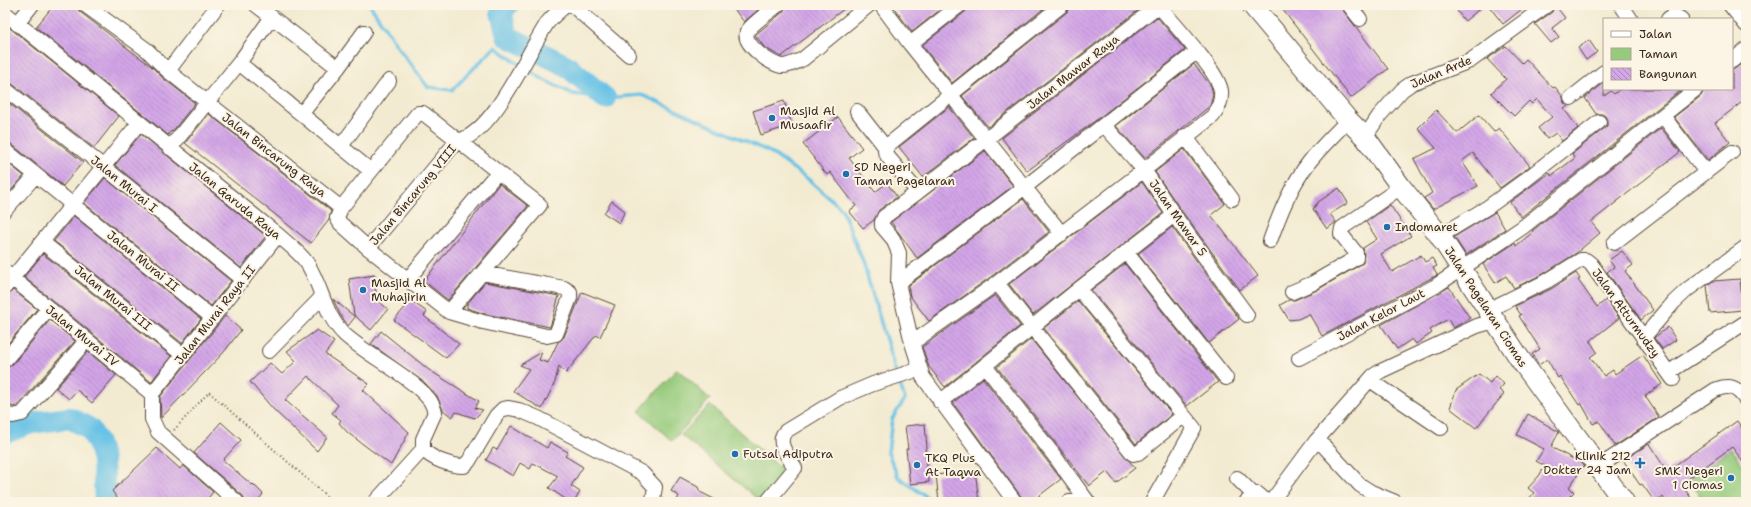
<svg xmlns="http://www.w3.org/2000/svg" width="1751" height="507" viewBox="0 0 1751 507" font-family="'Shantell Sans',sans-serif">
<defs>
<pattern id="building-back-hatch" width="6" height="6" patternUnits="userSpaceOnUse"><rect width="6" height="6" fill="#d3a6e8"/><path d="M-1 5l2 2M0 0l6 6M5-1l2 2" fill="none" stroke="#ac87bb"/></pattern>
</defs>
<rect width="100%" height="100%" fill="#fcf5e5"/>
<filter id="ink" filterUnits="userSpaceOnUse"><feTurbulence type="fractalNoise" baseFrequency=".025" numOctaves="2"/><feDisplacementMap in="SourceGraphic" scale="8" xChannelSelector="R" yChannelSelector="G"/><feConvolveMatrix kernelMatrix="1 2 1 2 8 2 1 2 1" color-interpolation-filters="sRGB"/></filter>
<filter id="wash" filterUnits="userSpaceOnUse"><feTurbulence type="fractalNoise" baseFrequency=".012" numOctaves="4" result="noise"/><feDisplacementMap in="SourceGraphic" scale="16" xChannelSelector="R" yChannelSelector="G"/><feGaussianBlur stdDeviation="0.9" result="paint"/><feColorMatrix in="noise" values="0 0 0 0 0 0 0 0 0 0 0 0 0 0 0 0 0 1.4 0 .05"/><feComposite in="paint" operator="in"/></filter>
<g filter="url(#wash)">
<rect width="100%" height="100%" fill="#f3ebd1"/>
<path fill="#96cb7d" stroke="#687a4e" d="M677 369 710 399 672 441 639 411Z
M710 405 787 474 760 501 681 435Z
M1731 449 1746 470V502H1704L1689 480Z"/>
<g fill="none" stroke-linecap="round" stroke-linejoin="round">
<path stroke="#69c2e6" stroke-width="3.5" d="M370 5 397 46 428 87 452 90 495 47 519 64
M526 68 544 80 573 94 605 98 642 95 770 152 808 179 842 209 863 262 896 373
M898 379 905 399 892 419 888 453 898 477 934 502"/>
<path stroke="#69c2e6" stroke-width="22" d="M508 5 501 12 507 36 567 66 605 98
M5 433 31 423 70 418 90 429 98 443 103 460 105 502"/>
</g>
<g id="blocks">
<path fill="url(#building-back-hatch)" d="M54 5H74L80 12 151 66 163 78 195 103 172 132 171 131 168 135 36 27Z
M731 5H764L744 22Z
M786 5H849L781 57 764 47 755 35 783 12Z
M892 5H946L912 32Z
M968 5H1048L952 83 922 45 965 12Z
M1070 5H1145L988 127 962 96 1067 12Z
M1279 5H1339L1388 69 1351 98Z
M1464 5H1484L1465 21 1457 11Z
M1488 5H1527L1503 24Z
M1555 5 1565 18 1552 28 1559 37 1551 43 1535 24 1552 12Z
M1157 17 1185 50 1103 115 1027 171 1002 138Z
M5 24 119 116 94 148 10 82 5 81Z
M1589 40 1597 52 1586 60 1578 48Z
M1506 46 1522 63 1526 59 1553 88 1555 87 1563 97 1564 103 1568 106 1564 109 1578 128 1562 141 1556 133 1547 139 1538 128 1552 117 1537 99 1532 104 1529 101 1514 116 1491 93 1506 79 1487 59Z
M1746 60V99L1715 123 1730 142 1708 160 1674 117 1701 96 1704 89H1732V71Z
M1194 64 1211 86 1213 95 1210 106 1145 158 1116 126Z
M1604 83V96L1611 91 1614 94 1620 89H1682L1521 217 1510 202 1541 179 1550 173 1551 176 1575 158 1572 154 1607 126V120L1605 116 1602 114H1596L1585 98Z
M5 100 83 162 63 186 10 143 5 142Z
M784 101 792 125 761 135 753 111Z
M949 107 974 138 923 177 899 147Z
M1436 110 1457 133 1479 115 1494 132 1499 128 1530 166 1500 188 1473 153 1462 161 1478 186 1433 209 1424 198 1432 193 1414 159 1436 148 1418 128Z
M209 114 331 211 329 220 311 243 185 143Z
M838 117 862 148 849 158 875 192 887 183 897 197 879 210 874 220 863 228 849 211 856 206 830 172 827 175 803 144Z
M1661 128 1680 152 1591 222 1600 233 1575 254 1543 274 1514 288 1506 276 1495 283 1483 264 1515 243 1516 246 1533 232 1532 231Z
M141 134 266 236 241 268 115 165Z
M1184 149 1225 204 1211 215 1258 276 1240 290 1181 210 1155 172Z
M985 151 1013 186 917 258 891 222Z
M5 161 24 176 5 197Z
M105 178 231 281 211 306 84 203Z
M1142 182 1163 213 1033 315 1009 284Z
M499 184 528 206 448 300 424 281Z
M1339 188 1348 203 1330 214 1336 222 1327 229 1313 209 1318 202Z
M1023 199 1049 232 992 276 929 321 910 296 908 286Z
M612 201 625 211 619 223 604 213Z
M1390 205 1411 236 1381 254 1392 272 1421 255 1425 262 1432 258 1437 266 1433 268 1437 275 1322 336 1309 314 1298 319 1289 320 1280 305 1289 300H1295L1317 290 1363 263 1364 253 1363 248 1377 239 1366 222Z
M1495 212 1505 229 1466 255 1454 237Z
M74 216 201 319 182 343 54 241Z
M1172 227 1239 319 1209 343 1138 254Z
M1622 251 1633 265 1625 271 1653 310 1641 320 1607 272 1614 267 1609 260Z
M43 254 171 356 151 382 24 277Z
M1125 264 1218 382 1187 406 1091 290Z
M1576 273 1580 279 1578 280 1597 307 1606 300 1619 318 1590 341 1597 352 1590 357 1604 376 1613 370 1615 374 1643 355 1662 384 1645 396 1659 417 1615 446 1599 421 1593 424 1581 403 1579 405 1560 376 1558 378 1547 359 1539 365 1532 354 1540 349 1519 316 1521 315 1515 306 1551 289Z
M374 275 377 300 388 309 371 330 354 315 349 279Z
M1740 279 1743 310 1710 313 1707 285 1713 281Z
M485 282 559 296 550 327 485 314 467 308V304Z
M1449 287 1470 318 1453 328 1448 319 1430 330 1432 333 1416 344 1412 339 1397 349 1381 325Z
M13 290 37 309 5 347V295H8Z
M582 292 615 305 600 337 596 335 566 373 559 366 555 382 542 409 513 391 529 369 520 365 542 352 539 360 548 363 558 342 564 337Z
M995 295 1020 326 945 387 929 367 922 347Z
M333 299 355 317 348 326 340 314Z
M411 301 427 312 424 316 459 344 446 358 394 320Z
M1078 301 1172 414 1136 444 1044 328Z
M225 316 241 330 224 352 161 418 160 397Z
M50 320 75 341 17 406 13 407 5 401V368L12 365Z
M1668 327 1676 340 1662 349 1654 338Z
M317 330 334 342 325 354 369 384 363 390 409 432 391 465 348 433 339 423 341 420 332 413 338 405 308 376 285 400 327 437 317 451 273 409 250 382 270 363 282 374 296 361 287 351Z
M381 331 429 370 479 401 475 408 483 410 475 418 456 412 452 417 443 410 437 396 425 383 371 344Z
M1031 339 1135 468 1116 483 1107 472 1089 486 997 367Z
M88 352 116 375 92 403 77 390 69 399 56 388Z
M1479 374 1490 383 1495 376 1504 384 1499 390 1504 394 1476 428 1450 408 1456 390Z
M983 378 1061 479 1031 502H1025L953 403Z
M1528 414 1559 432 1551 447 1575 460 1577 457 1584 466 1569 487 1574 492 1564 502H1526L1534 493 1528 488 1539 476 1545 466 1536 461 1544 449 1517 435Z
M1737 421 1746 434V466L1732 447 1681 484 1694 502H1666L1663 497 1655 502 1642 484 1640 485 1623 460 1649 444 1667 471Z
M221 422 241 440 223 460 252 485 253 484 263 494 257 502H245L243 496 194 453Z
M925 424 927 448 925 449 929 482 910 484 906 449H908L905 426Z
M511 426 547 448 550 442 568 452 565 456 583 467 571 486 580 492 574 502H570L549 488 558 476 533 463 530 469 520 463 513 476 486 460 493 448 497 450Z
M157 448 180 469 183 465 213 492 205 502H120L112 491Z
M975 470 979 502H939L936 475Z
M680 477 698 487 700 492 720 502H676L679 496 671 491Z"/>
</g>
</g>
<g filter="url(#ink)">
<use href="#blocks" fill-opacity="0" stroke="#574739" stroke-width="1"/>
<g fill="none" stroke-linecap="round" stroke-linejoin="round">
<g stroke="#574739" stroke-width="16">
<path id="minor" d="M85 5 147 50 168 71 207 102 341 208
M256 5 338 68
M572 5 629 55
M778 5C771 11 751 24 747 32 742 44 771 65 782 66 790 66 796 62 803 59L869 5
M881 5 910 44 1062 234
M1349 5 1360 19
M1621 5 1630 18
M1730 5 1746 25
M5 13 278 235C288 244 299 252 307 263 322 286 324 315 345 335 370 357 407 374 428 398 432 402 433 407 435 412L423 439V449
M1668 19 1674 15 1681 19
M17 24 32 5
M910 44 960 5
M1732 61 1746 49
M239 63 371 171
M168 71 218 5
M5 89 104 167 243 280
M1571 98 1604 72
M857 111 886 148
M302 113 338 68 364 32
M1663 116 1706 172
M1104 125 1144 170 1174 215 1247 315
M1185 136 1232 199
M1365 137 1379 116 1402 90 1412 83 1470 61 1547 5
M457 141C494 134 528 51 548 22 553 16 560 10 566 5
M341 146 389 81
M170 148 239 63 272 17
M5 150 213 318
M918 192 1159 5
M5 210 36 175
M1440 236 1488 207 1524 181 1599 122
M1270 241C1280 213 1291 185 1310 161 1321 147 1335 134 1348 120
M42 242 183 355
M1614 243 1732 152
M368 248 457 141
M1126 252 1226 378
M6 273 152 394
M408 279 498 172
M898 283 1025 187 1196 52
M997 283 1133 454 1138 453 1183 416
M5 287 139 123
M1079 289 1194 428 1152 502
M1292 292 1313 283 1356 258V253L1341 234 1342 228 1401 187
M1488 310 1547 281 1581 260H1586L1591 264 1673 379
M449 312 540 205 423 113H418L341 208 337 218 340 223 368 248 449 312 483 322 547 336 556 334 570 298V292L564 288 482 273
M1643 338 1674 302 1688 289 1746 247
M912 343 997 283 1144 170 1213 116C1219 108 1222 101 1221 91 1219 72 1172 22 1158 5
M269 351 322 297
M1299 358 1434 287 1488 251 1523 227 1696 89
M5 360 48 309
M985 366 1056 458 1088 502
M1669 372 1746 322
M1370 380 1441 428
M152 394 278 235
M152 394V419L158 432 237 502
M940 402 1079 289 1174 215
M5 414 13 416 22 414 87 340
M1316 441 1321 443 1360 485 1371 492 1395 502
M423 449C431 459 451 466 464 466L469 461 496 416 503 409 509 408 519 410 538 418 642 473 655 487 653 499 656 502
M1598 467 1715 390C1730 384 1737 387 1746 400
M1237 478 1254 495
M375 502 423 449
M767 502 795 468C790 458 774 442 786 431L840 398 873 384 920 369
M1015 502 923 377 912 343 898 283 899 253 893 239 882 226V222L884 217 918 192 888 157 885 151 888 145 1062 5
M1069 502H1084
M1246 502 1258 494 1267 502
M1271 502 1316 441 1373 376 1381 371 1477 326 1494 321"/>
</g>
<g stroke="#574739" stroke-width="22">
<path id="secondary" d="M1252 5 1348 120 1365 137 1401 187 1440 236 1520 359 1624 502"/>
</g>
<path stroke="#574739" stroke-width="2" stroke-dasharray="1 3" stroke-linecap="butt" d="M174 430 209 392 333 502"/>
<use href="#minor" stroke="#fff" stroke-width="14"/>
<use href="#secondary" stroke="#fff" stroke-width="20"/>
</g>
</g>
<g fill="#1f6fb2" stroke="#fcf5e5" stroke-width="1.5">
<circle cx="772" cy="118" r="4"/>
<circle cx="846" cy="174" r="4"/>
<circle cx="1387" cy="227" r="4"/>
<circle cx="363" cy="290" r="4"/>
<circle cx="735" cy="454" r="4"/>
<path d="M1638 457h4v4h4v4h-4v4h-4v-4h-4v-4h4z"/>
<circle cx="917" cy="465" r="4"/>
<circle cx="1731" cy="478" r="4"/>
</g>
<g text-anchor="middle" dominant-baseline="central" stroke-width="4" stroke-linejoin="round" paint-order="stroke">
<g font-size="12" fill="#3b2a1e" stroke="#fcf5e5">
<text transform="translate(1073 72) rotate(-38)">Jalan Mawar Raya</text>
<text transform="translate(1441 72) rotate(-23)">Jalan Arde</text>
<text transform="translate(274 155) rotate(38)">Jalan Bincarung Raya</text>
<text transform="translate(124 184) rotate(39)">Jalan Murai I</text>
<text transform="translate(413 195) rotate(-50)">Jalan Bincarung VIII</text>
<text transform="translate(235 201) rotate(39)">Jalan Garuda Raya</text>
<text transform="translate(1178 218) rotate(55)">Jalan Mawar 5</text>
<text transform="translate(143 261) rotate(39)">Jalan Murai II</text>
<text transform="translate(113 298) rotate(39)">Jalan Murai III</text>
<text transform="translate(1486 307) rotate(57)">Jalan Pagelaran Ciomas</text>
<text transform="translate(1626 313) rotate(54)">Jalan Atturmudzy</text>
<text transform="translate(215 315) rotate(-52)">Jalan Murai Raya II</text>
<text transform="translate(1381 315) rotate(-28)">Jalan Kelor Laut</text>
<text transform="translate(82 336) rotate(39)">Jalan Murai IV</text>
</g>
<g font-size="12" fill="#3b2a1e" stroke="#fcf5e5" text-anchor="start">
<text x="780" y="111">Masjid Al<tspan x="780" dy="14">Musaafir</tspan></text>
<text x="854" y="167">SD Negeri<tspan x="854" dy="14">Taman Pagelaran</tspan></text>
<text x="1395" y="227">Indomaret</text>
<text x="371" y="283">Masjid Al<tspan x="371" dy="14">Muhajirin</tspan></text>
<text x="743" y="454">Futsal Adiputra</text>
<text x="1631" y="456" text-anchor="end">Klinik 212<tspan x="1631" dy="14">Dokter 24 Jam</tspan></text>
<text x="925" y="458">TKQ Plus<tspan x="925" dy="14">At Taqwa</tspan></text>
<text x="1723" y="471" text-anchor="end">SMK Negeri<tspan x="1723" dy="14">1 Ciomas</tspan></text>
</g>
</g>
<rect width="1751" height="507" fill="none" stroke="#fcf5e5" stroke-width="20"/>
<rect x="1603" y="18" width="130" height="72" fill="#fcf5e5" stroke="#afa495"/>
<rect x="1611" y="31" width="20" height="6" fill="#ffffff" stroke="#afa495"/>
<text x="1639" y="38" font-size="12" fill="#3b2a1e">Jalan</text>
<rect x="1611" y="48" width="20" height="12" fill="#96cb7d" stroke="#afa495"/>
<text x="1639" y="58" font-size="12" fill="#3b2a1e">Taman</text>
<rect x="1611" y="68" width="20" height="12" fill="url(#building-back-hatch)" stroke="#afa495"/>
<text x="1639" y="78" font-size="12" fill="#3b2a1e">Bangunan</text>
</svg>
